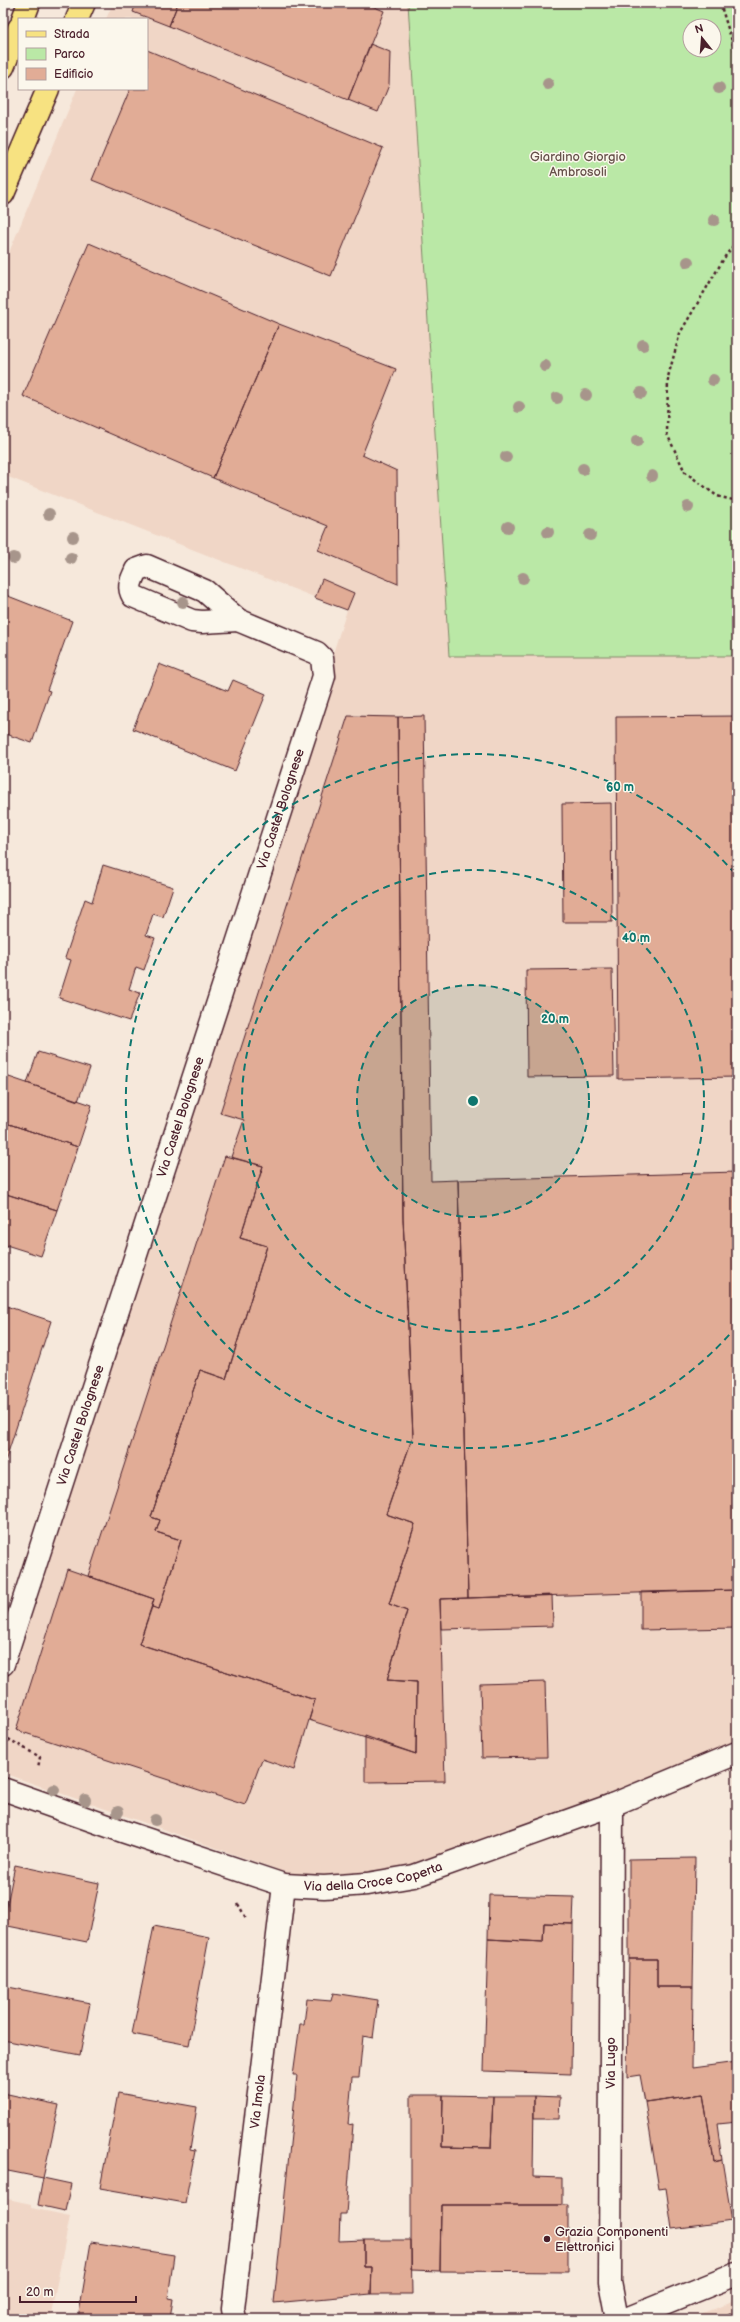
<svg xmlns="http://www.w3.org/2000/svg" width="740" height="2322" viewBox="0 0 740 2322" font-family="'Balsamiq Sans',sans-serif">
<rect width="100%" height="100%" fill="#f6e8db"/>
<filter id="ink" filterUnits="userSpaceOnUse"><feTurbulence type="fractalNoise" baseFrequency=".025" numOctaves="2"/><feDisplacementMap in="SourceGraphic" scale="8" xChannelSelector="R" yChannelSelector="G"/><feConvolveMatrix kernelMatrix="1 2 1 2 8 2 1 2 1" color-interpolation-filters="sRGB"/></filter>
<g filter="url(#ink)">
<path fill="#f0d6c6" d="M113 3H408L449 656H737V1743L476 1847 374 1875H293L3 1773V1674L347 610 3 475V267L77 89H147V19H106Z
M3 2198 31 2204V2208L70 2216 50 2319H3Z
M737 2300V2319H687Z"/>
<path fill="#bae8a6" stroke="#828468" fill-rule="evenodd" d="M408 3H737V656H449ZM690 26H714V50H690Z"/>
<path fill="#e1ac96" stroke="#4a1f2b" d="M136 3H178L169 26 133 12Z
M178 3H365L384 11 348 100 169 26Z
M370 44 390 52 389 85 378 112 348 100Z
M147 50 383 148 331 276 92 180 130 89H147Z
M89 243 279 324 213 478 23 396Z
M279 324 396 369 362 455 397 471 398 584 318 550 328 526 213 478Z
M322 579 354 593 347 610 315 598Z
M3 594 72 621 47 690 50 691 32 743 3 733Z
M159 664 228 691 233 680 266 694 235 771 133 729Z
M348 716 398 717 403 1218 413 1436 386 1514 415 1524 389 1604 407 1611 387 1680 417 1682 416 1754 309 1720 315 1700 139 1644 152 1607 159 1609 181 1540 156 1532 160 1520 151 1517 200 1370 226 1379 267 1246 240 1238 263 1166 231 1157 244 1120 220 1113Z
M424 716 431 1181 458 1180 468 1598 440 1599 445 1781 365 1782V1736L416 1754 417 1682 387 1680 407 1611 389 1604 415 1524 386 1514 413 1436 403 1218 398 717Z
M737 716V1077L618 1079 616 717Z
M611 803 612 922H563L562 804Z
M103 865 173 887 163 917 153 914 146 935 155 938 144 970 136 967 129 989 140 993 129 1021 59 998 71 960 65 958 85 899 92 902Z
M612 969 614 1076 527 1077 526 970Z
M38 1052 90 1068 78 1101 27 1083Z
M3 1075 92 1105 78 1147 3 1122Z
M3 1122 78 1147 57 1210 3 1193Z
M225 1156 263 1166 240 1238 267 1246 226 1379 200 1370 151 1517 160 1520 156 1532 181 1540 159 1609 152 1607 154 1599 88 1576Z
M737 1172V1590L468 1598 458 1180Z
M3 1193 57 1210 41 1256 3 1244Z
M3 1305 51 1321 3 1468Z
M67 1569 154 1599 139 1644 315 1700 294 1770 262 1759 245 1805 16 1730Z
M737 1590V1628L641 1630V1592Z
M552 1595 553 1626 441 1629 440 1599Z
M545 1682 547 1757 482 1758 480 1684Z
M695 1858 693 1987H657V1959H629V1859Z
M15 1865 99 1883 87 1942 3 1925Z
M489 1895 574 1897 573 1924 544 1923 543 1942 488 1939Z
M544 1923 573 1924 571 2074 484 2071 488 1939 543 1942Z
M154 1926 209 1937 189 2045 132 2034Z
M629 1959H657V1987H693L692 2068 737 2062V2122L717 2124 722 2160 714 2162 703 2094 645 2102 640 2075 627 2077Z
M3 1986 90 2003 80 2055 3 2040Z
M333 1993 378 2000 373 2038 363 2036 359 2077H352L348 2125 353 2124 346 2214H340L339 2241 364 2240V2267H372L371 2294 274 2303 297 2075H293L300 2024H304L307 1999 331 2001Z
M3 2093 59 2105 43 2178 3 2170Z
M118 2093 197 2107 190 2150 195 2151 185 2203 100 2188Z
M703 2094 714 2162 722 2160 732 2221 672 2229 666 2188 659 2189 645 2102Z
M411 2095H443L442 2147 491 2148 493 2096H534L533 2177 562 2178V2205H441L440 2271 411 2270Z
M443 2095 493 2096 491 2148 442 2147Z
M534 2096 560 2097 559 2119H534Z
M43 2178 71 2184 65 2211 38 2205Z
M441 2205H568V2272L440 2271Z
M364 2240H411L412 2294H371L372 2267H364Z
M91 2242 174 2255 168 2298 173 2299 170 2319H78Z"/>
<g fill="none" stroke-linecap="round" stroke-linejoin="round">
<g stroke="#4a1f2b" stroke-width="25">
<path id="service" d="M147 566 205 591 238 620 202 622 192 621 133 596C127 586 132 580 136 570Z"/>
</g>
<g stroke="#4a1f2b" stroke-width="25">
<g id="minor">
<path id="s1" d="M3 1664 324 676 322 658 317 653 238 620"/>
<path d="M612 1805 610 2282 617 2319"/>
<path id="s2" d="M235 2319 233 2309 284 1885"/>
<path d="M626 2319 737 2274"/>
</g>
</g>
<g stroke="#4a1f2b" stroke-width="25">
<g id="tertiary">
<path id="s3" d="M3 1789 122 1831 284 1885 324 1887 367 1884 414 1876 612 1805 737 1753"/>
</g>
</g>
<g stroke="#4a1f2b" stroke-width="25">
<path id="primary" d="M23 19 29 3
M77 19 84 3
M3 67 19 28
M3 194 48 89"/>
</g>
<path stroke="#4a1f2b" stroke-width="2.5" stroke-dasharray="3 3" stroke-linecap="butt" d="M720 3 737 57
M737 241 726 255 680 333 668 377 667 434 685 472 717 496 737 501
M3 1736 40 1757 38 1768
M238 1904 246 1918
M717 2319 737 2311"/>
<use href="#service" stroke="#fbf7ec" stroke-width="22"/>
<use href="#minor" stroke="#fbf7ec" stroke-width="22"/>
<use href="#tertiary" stroke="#fbf7ec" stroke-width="22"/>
<use href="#primary" stroke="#f7e281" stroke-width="22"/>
</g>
<g fill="#a7958b">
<circle cx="548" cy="84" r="6"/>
<circle cx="719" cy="88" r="6"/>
<circle cx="714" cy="220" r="6"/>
<circle cx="688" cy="262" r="6"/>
<circle cx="643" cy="345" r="6"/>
<circle cx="545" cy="366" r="6"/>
<circle cx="713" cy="380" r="6"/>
<circle cx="641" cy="393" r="6"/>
<circle cx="586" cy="395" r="6"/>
<circle cx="557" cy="398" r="6"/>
<circle cx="519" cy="407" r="6"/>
<circle cx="637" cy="441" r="6"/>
<circle cx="506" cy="457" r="6"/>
<circle cx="583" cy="469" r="6"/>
<circle cx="652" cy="476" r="6"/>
<circle cx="688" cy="507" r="6"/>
<circle cx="49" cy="514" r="6"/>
<circle cx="508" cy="527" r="6"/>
<circle cx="548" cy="532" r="6"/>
<circle cx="590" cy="535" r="6"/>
<circle cx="73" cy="537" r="6"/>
<circle cx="14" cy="558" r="6"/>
<circle cx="71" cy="558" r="6"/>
<circle cx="523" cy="578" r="6"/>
<circle cx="183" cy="602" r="6"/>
<circle cx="54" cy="1790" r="6"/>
<circle cx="85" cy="1800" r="6"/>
<circle cx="118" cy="1812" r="6"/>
<circle cx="155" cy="1820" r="6"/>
</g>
</g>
<circle cx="473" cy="1101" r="116" fill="#0f766e" fill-opacity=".12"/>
<g fill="none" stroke="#0f766e" stroke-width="2" stroke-dasharray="7 5">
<circle cx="473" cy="1101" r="116"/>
<circle cx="473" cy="1101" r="231"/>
<path d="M737 1326A347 347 0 1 1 737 876"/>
</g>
<circle fill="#4a1f2b" stroke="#fbf7ec" stroke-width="1.5" cx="547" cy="2239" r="4"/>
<g text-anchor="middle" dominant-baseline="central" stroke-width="3" stroke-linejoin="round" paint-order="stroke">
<g font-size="13" fill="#66514a" stroke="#fbf7ec">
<text x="578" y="157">Giardino Giorgio<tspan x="578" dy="15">Ambrosoli</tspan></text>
</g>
<g font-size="13" fill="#4a1f2b" stroke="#fbf7ec">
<text stroke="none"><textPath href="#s1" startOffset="899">Via Castel Bolognese</textPath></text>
<text stroke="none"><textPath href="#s1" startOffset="575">Via Castel Bolognese</textPath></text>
<text stroke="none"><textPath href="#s1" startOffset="251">Via Castel Bolognese</textPath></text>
<text stroke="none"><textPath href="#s3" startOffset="387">Via della Croce Coperta</textPath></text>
<text transform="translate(611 2063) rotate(-90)">Via Lugo</text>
<text stroke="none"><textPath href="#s2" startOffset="219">Via Imola</textPath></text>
</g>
<g font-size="13" fill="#4a1f2b" stroke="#fbf7ec" text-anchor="start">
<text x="555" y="2232">Grazia Componenti<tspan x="555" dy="15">Elettronici</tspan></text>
</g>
</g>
<circle cx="473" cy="1101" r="6" fill="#0f766e" stroke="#fbf7ec" stroke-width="2"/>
<g font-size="12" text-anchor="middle" font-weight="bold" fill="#0f766e" stroke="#fbf7ec" stroke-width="3" stroke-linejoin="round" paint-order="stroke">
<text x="620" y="791">60 m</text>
<text x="636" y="942">40 m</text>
<text x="555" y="1023">20 m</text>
</g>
<rect width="740" height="2322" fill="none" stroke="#fbf7ec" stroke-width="16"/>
<rect x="8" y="8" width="724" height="2306" fill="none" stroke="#4a1f2b" stroke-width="1.5" filter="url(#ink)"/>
<rect x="18" y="18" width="130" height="72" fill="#fbf7ec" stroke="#b4a19f"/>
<rect x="26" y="31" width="20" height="6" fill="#f7e281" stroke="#b4a19f"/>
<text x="54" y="38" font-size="12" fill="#4a1f2b">Strada</text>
<rect x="26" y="48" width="20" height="12" fill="#bae8a6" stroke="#b4a19f"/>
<text x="54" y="58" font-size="12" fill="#4a1f2b">Parco</text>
<rect x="26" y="68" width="20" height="12" fill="#e1ac96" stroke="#b4a19f"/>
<text x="54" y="78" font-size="12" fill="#4a1f2b">Edificio</text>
<g transform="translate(702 38) rotate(343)"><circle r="19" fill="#fbf7ec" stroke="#b4a19f"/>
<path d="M0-3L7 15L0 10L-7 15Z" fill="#4a1f2b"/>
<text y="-6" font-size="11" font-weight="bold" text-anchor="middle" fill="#4a1f2b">N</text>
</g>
<path d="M20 2296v6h116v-6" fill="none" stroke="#4a1f2b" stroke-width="2"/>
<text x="26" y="2296" font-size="12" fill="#4a1f2b" stroke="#fbf7ec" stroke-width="3" paint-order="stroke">20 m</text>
</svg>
